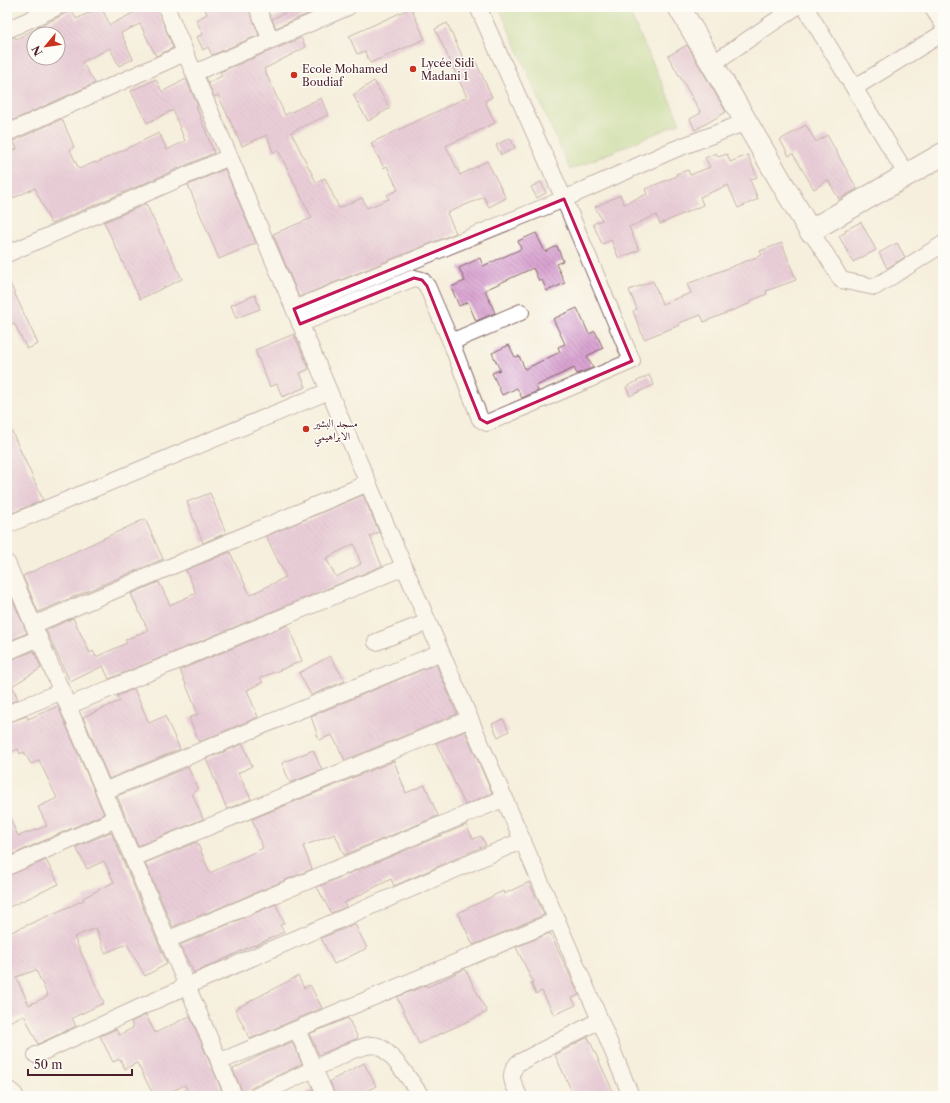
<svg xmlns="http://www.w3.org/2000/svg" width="950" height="1103" viewBox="0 0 950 1103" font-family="'Libre Caslon Text',Amiri,serif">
<defs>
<pattern id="building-back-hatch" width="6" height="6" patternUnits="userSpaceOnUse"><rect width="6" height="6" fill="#d9a4d2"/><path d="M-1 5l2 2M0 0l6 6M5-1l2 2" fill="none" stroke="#b285ab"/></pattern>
</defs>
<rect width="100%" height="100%" fill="#fdfcf7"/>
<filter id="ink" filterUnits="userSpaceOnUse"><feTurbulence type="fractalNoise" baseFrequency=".025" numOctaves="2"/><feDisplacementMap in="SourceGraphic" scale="8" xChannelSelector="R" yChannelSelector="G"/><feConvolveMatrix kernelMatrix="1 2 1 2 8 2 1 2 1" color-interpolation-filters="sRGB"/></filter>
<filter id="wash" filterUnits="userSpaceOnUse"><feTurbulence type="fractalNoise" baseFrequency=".012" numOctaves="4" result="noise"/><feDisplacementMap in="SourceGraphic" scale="16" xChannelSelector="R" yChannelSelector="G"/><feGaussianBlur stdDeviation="0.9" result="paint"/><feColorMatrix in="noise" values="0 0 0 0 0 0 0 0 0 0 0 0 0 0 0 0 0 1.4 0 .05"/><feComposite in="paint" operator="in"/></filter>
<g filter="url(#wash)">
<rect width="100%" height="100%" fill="#f6efdd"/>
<path fill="#abd27d" stroke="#7a7854" d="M499 7H627L680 123 570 170Z"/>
<g id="blocks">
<path fill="url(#building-back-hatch)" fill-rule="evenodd" d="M101 7 110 25 135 12 132 7H157L173 48 156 56 140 24 121 33 133 59 119 66 110 48 82 62 95 83 7 123V39L15 37 16 39 72 10 76 19ZM34 34H58V58H34Z
M204 7H248L259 35 212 55 208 47 203 50 197 37 203 34 196 20 207 14Z
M297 7H323L276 28 272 19Z
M411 8 425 39 370 63 365 51 357 54 349 36Z
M447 23 465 62 474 58 492 97 485 101 495 123 446 146 460 175 487 161 506 198 489 207 484 197 447 213 456 233 299 297 273 234 312 218 278 150 273 152 267 135 242 146 218 95 214 97 208 83 222 76 220 72 301 38 306 47 264 69 285 115 321 98 328 115 291 132 316 182 325 178 339 208 362 198 367 208 389 199 387 195 398 190 387 166 384 168 371 143 467 97 435 29Z
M687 45 726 112 695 130 690 119 701 113 668 56Z
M156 79 162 92 186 79 198 106H196L214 153 51 224 35 188 7 201V153L17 149 13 141 62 119 74 147 70 150 79 169 95 162 96 163 159 133 167 150 185 141 173 110 147 123 131 91Z
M374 81 390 108 368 121 353 95Z
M806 125 816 142 827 135 857 189 839 199 828 180 814 189 793 154 789 156 780 140Z
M510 138 515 148 501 155 496 145Z
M716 153 718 157 727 154 730 162 748 155 757 177 750 180 758 199 738 208 728 185 700 197 703 205 660 224 656 215 629 227 639 250 619 259 611 240 602 244 593 224 602 220 595 207 620 195 624 204 647 194 645 189 677 176 676 174 688 170 690 175 710 167 705 158Z
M225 169 256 243 219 259 188 185Z
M541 182 546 193 537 198 531 187Z
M146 204 182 279 140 299 104 222Z
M861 222 876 250 853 262 839 236 846 232 845 230Z
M536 233 545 252 557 246 563 261 556 264 565 283 547 291 542 280 539 281 533 268 485 290 495 313 476 321 468 302 459 306 451 287 465 281 459 268 480 258 483 266 521 249 518 241Z
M782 243 796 280 766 291 767 294 750 301 751 303 704 322 701 315 679 323 680 325 644 339 633 311 637 309 629 290 653 281 662 304 691 293 687 284 762 255 760 251Z
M897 243 905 257 887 268 879 253Z
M7 277 38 344 27 349 14 323 7 326Z
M255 295 260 309 236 318 231 305Z
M577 308 589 334 595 331 603 348 587 356 593 368 577 374 574 368 536 386 538 391 522 398 517 388 502 395 492 373 500 370 492 353 509 345 515 357 519 356 525 369 560 352 558 347 565 344 553 319Z
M294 334 309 369 300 373 306 387 282 397 277 384 270 387 255 350Z
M649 375 654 385 630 396 626 387Z
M7 421 43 500 7 515Z
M210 493 226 533 203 543 187 502Z
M363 495 379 532 370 536 382 566 109 679 103 666 70 682 46 630 73 618 90 653 93 651 96 657 127 643 125 640 148 630 131 594 159 582 170 605 196 593 186 570 230 552 250 595 286 577 266 536ZM354 544 361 564 336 577 326 558Z
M145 519 163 559 38 612 23 576Z
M7 587 27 633 7 642Z
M288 625 302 661 260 678 263 682 247 690 258 717 199 742 189 718 198 714 180 670Z
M34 651 41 668 12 686 18 699 7 704V661Z
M330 656 345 681 311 695 299 673Z
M436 664 457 714 345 760 332 735 319 740 311 716Z
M134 689 149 723 165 716 180 749 109 779 83 717 120 701 117 696Z
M58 706 104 814 7 857V812L18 836 47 826 38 807 57 798 39 760 31 764 24 752 20 754 18 749 7 754V723L27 716 28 719Z
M503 719 509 731 498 737 492 724Z
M465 731 492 793 465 805 436 743Z
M243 744 252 766 238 773 251 799 227 809 206 759Z
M313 750 322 770 290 783 282 763Z
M394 761 406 793 425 785 438 816 344 855 335 834 303 846 312 869 173 927 145 863 197 842 210 873 263 848 252 819Z
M188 767 198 790 192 793 203 819 138 846 117 796Z
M466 825 473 839 481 836 486 845 394 886 391 879 344 903 346 907 331 913 317 887Z
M111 832 167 964 145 976 127 944 105 953 96 928 74 937 104 1003 72 1018 76 1026 38 1044 24 1015 7 1023V934L84 900 83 898 114 882 104 861 87 869 76 847ZM36 970 48 996 29 1005 16 977Z
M46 860 59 884 7 908V876Z
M529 882 544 915 473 945 458 913 503 891 504 894Z
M276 904 284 923 280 925 284 932 254 946V945L194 973 180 945Z
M355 924 367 948 334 964 321 938Z
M550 933 579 995 572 998 576 1005 554 1015 542 991 536 994 531 983 533 982 516 947Z
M465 969 487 1012 419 1044 397 997 426 985 427 987Z
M298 976 304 988 310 985 322 1008 250 1039 235 1009Z
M146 1015 155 1033 190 1016 224 1096H190L185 1085 163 1096H154L137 1063 125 1069 120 1059 113 1062 100 1036 116 1029 119 1035 133 1028 131 1022Z
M348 1018 358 1038 319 1055 309 1034Z
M588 1037 615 1096H574L555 1055Z
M292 1042 302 1064 253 1087 243 1094 233 1069 259 1056Z
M364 1063 376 1086 357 1096H335L330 1081Z
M313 1089 316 1096H300Z"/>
</g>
</g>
<g filter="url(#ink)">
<use href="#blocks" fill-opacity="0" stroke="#866869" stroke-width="1"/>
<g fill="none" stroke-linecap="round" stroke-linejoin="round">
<g stroke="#866869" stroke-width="18">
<path id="street" d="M166 7 368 483 600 1020 631 1096
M257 7 271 40
M805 7 907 175
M932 7 943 24
M7 30 57 7
M712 64 796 7
M194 73 348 7
M854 88 943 33
M7 133 185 53
M810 231 827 256 841 280 875 287 943 244
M7 254 229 157
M294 309 564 199 673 150 746 122
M300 324 414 278 422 280 427 286 451 342 521 312
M451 342 480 419 487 423 632 361 564 199 478 7
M7 525 329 391
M7 563 234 1096
M33 625 368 483
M376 642 428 622
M7 652 39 638
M68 706 404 567
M7 714 62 691
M104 791 441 652
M133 858 470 719
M7 867 116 819
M167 940 505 798
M297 1030 326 1096
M36 1055 187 986 523 840
M219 1062 557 920
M257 1096 353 1050C361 1048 370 1043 378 1046 392 1052 412 1083 421 1096
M519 1096C513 1083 507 1075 518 1063L600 1020"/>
</g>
<g stroke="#866869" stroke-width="24">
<path id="secondary" d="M679 7 810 231 943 154"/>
</g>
<g stroke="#866869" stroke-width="24">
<path id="highway" d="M7 1092 12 1096"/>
</g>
<use href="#street" stroke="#fff" stroke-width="16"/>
<use href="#secondary" stroke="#fff" stroke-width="22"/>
<use href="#highway" stroke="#fff" stroke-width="22"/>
</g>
</g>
<path d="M0 0H950V1103H0ZM564 199 632 361 487 423 480 419 427 286 422 280 414 278 300 324 294 309Z" fill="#f6efdd" fill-opacity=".55" fill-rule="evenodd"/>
<path fill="none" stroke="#c2185b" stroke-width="3" stroke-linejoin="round" d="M564 199 632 361 487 423 480 419 427 286 422 280 414 278 300 324 294 309Z"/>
<g fill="#c8321e" stroke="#fdfcf7" stroke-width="1.5">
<circle cx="413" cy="69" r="4"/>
<circle cx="294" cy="75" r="4"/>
<circle cx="306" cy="429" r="4"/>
</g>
<g text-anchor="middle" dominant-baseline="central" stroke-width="3" stroke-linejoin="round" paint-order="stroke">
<g font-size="11" fill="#4a1f2b" stroke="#fdfcf7" text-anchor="start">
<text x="421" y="63">Lycée Sidi<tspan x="421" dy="13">Madani 1</tspan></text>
<text x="302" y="69">Ecole Mohamed<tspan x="302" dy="13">Boudiaf</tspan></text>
<text x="314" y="423">مسجد البشير<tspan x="314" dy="13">الابراهيمي</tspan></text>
</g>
</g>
<rect width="950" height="1103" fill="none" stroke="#fdfcf7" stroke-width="24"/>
<g transform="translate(46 46) rotate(241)"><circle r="19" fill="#fdfcf7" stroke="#b5a4a5"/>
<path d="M0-3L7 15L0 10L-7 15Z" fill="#c8321e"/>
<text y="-6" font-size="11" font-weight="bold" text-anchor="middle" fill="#4a1f2b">N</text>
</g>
<path d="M28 1069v6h104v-6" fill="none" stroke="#4a1f2b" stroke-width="2"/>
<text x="34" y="1069" font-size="12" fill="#4a1f2b" stroke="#fdfcf7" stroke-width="3" paint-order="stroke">50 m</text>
</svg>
